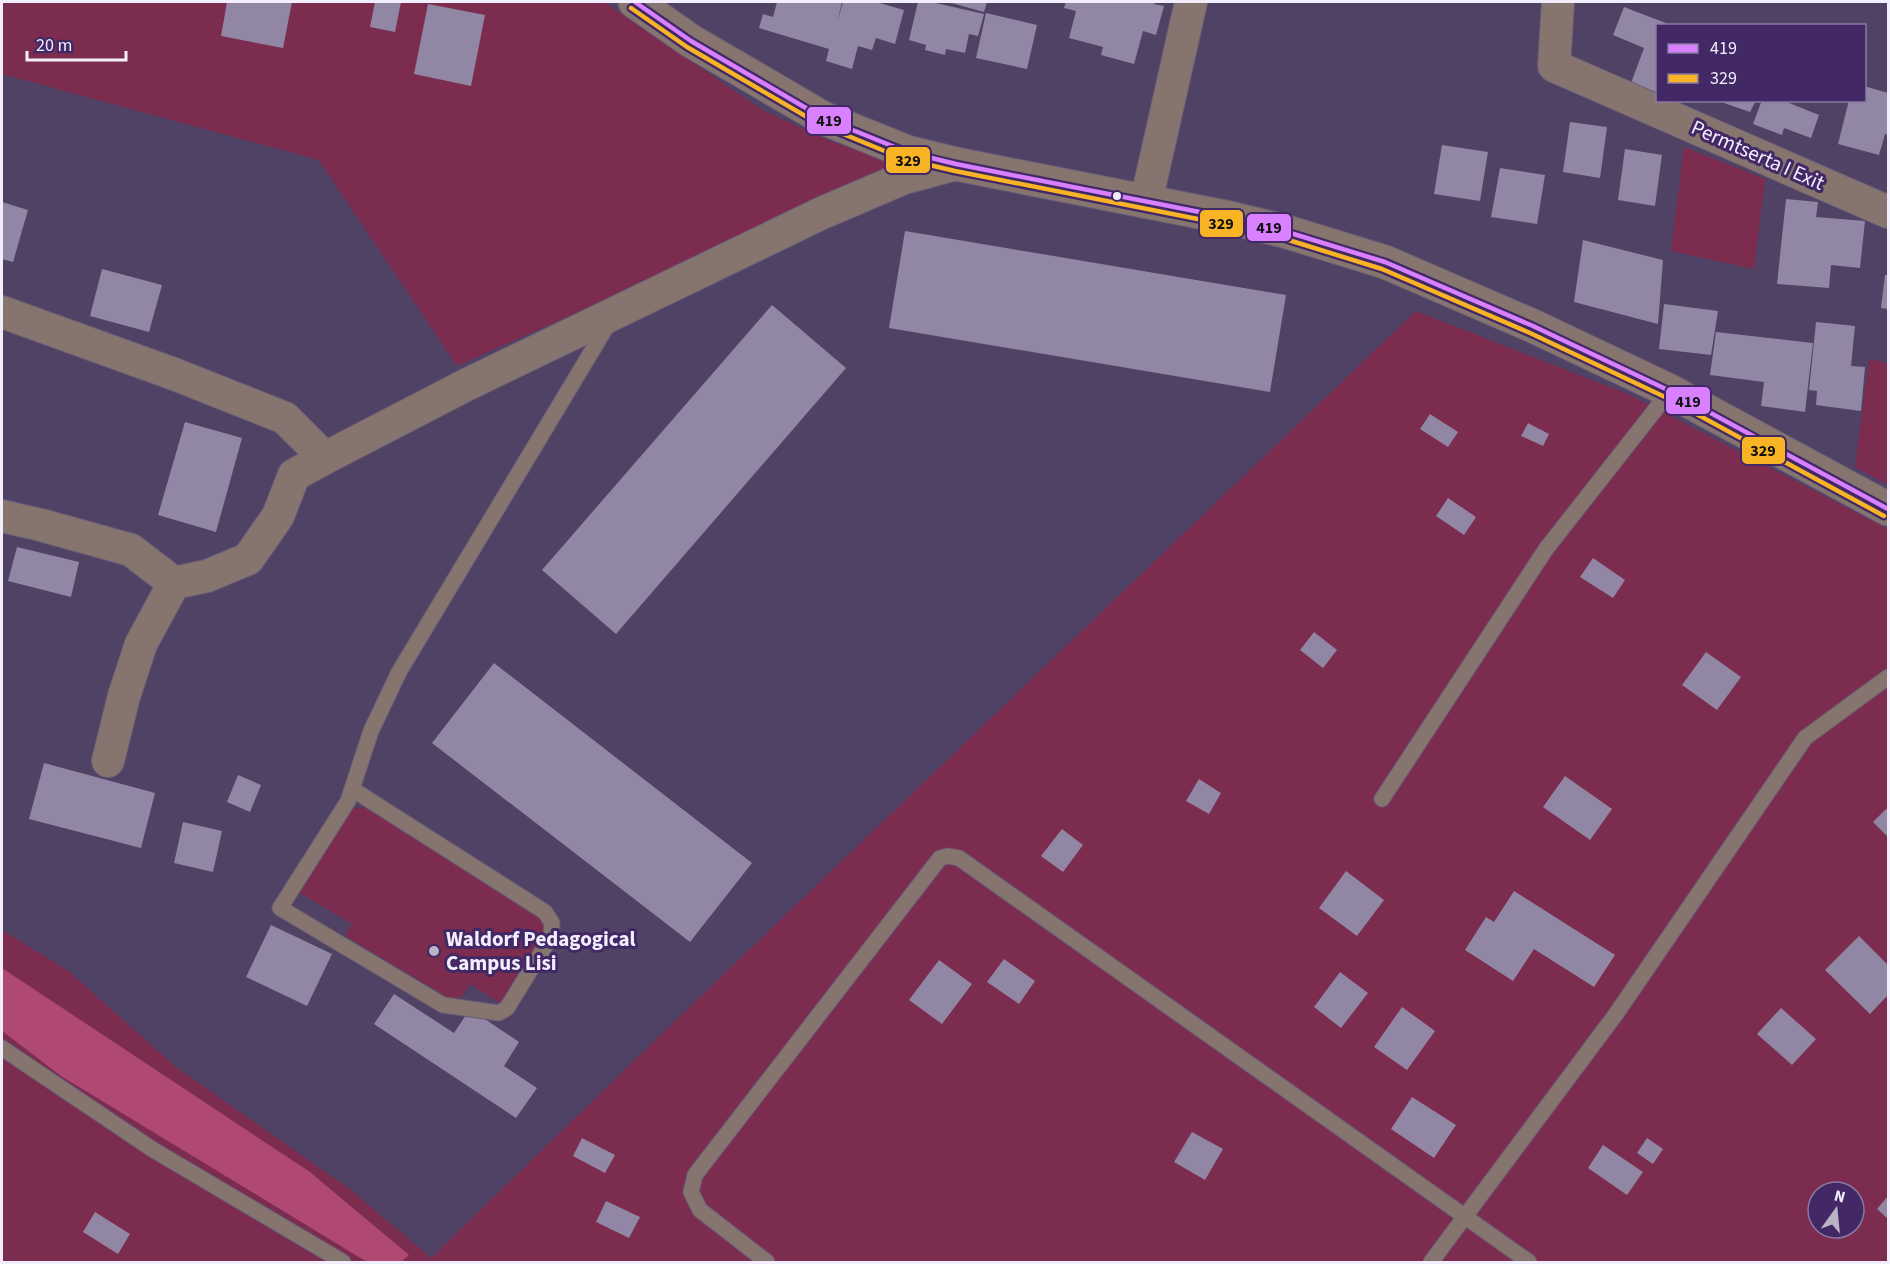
<svg xmlns="http://www.w3.org/2000/svg" width="1890" height="1264" viewBox="0 0 1890 1264" font-family="'Source Sans 3',sans-serif">
<rect width="100%" height="100%" fill="#504264"/>
<path fill="#7c2c4f" fill-rule="evenodd" d="M2 2H604L764 111 835 143 890 159 889 173 457 366 319 160 2 74Z
M1684 147 1765 179 1754 269 1671 251Z
M1416 311 1630 395 1888 529V1262H2V930L67 970 176 1067 351 1190 431 1258 705 992ZM1818 1192H1854V1228H1818Z
M1869 359 1888 363V485L1855 467Z
M365 807 541 918 545 932 502 1004 470 984 457 1003 345 936 352 924 300 893 351 809Z"/>
<path fill="#af4873" d="M2 968 310 1172 409 1255 401 1262H367L61 1076 2 1031Z"/>
<path fill="#9186a3" d="M227 2H292L283 48 221 36Z
M375 2H401L395 32 370 27Z
M777 2H842L837 23 843 2H876L904 10 895 44 876 38 872 50 858 46 852 69 826 61 829 49 759 28 763 14 773 17Z
M918 2H931L984 14 978 36 969 34 965 53 946 49 945 55 925 50 926 45 909 40Z
M948 2H987L984 12Z
M1066 2H1155L1154 4 1164 6 1156 35 1143 31 1134 64 1101 55 1103 47 1069 38 1076 11 1064 8Z
M428 4 485 15 471 86 414 74Z
M1624 7 1671 25 1658 26V93L1631 83 1644 48 1613 35Z
M986 13 1037 25 1027 69 976 58Z
M1864 86 1888 93V135L1885 134 1879 155 1838 144 1849 100H1864Z
M1725 100H1756L1750 112 1724 103Z
M1762 100H1782L1819 115 1811 138 1784 128 1782 135 1753 124Z
M1570 122 1607 127 1600 178 1563 172Z
M1442 145 1488 152 1480 201 1434 194Z
M1625 149 1662 155 1655 206 1618 200Z
M1500 168 1545 175 1537 224 1491 217Z
M1786 199 1818 202 1816 217 1865 221 1860 268 1831 265 1829 288 1777 284Z
M2 202 28 210 13 262 2 259Z
M905 231 1286 295 1270 392 889 328Z
M1583 240 1663 260 1658 324 1574 302Z
M102 269 162 285 149 332 90 316Z
M1885 275H1888V309L1881 308Z
M1664 304 1718 311 1711 355 1659 349Z
M772 305 846 368 616 634 542 570Z
M1816 322 1855 326 1851 366 1865 367 1861 411 1816 405 1817 391 1809 390Z
M1716 332 1813 343 1805 412 1761 406 1764 382 1710 375Z
M1430 414 1458 432 1448 447 1420 429Z
M185 422 242 438 216 532 158 515Z
M1528 423 1549 434 1543 446 1521 436Z
M1448 498 1476 517 1464 535 1436 516Z
M17 547 79 562 71 597 8 581Z
M1593 558 1625 580 1613 598 1580 577Z
M1314 632 1337 650 1323 668 1300 650Z
M1706 652 1741 677 1717 710 1682 685Z
M494 663 752 863 690 942 432 743Z
M44 763 155 793 141 848 29 819Z
M238 775 261 785 250 812 227 802Z
M1565 776 1612 809 1590 840 1543 807Z
M1199 779 1221 793 1209 814 1186 801Z
M1886 809 1888 811V837L1873 822Z
M183 822 222 831 213 872 174 863Z
M1062 829 1083 845 1063 872 1041 856Z
M1346 871 1384 900 1357 936 1319 908Z
M1514 891 1615 955 1594 987 1534 949 1513 981 1465 950 1486 917 1494 922Z
M271 925 332 954 307 1006 246 977Z
M1859 936 1888 965V995L1870 1014 1825 970Z
M1004 959 1035 981 1019 1004 987 982Z
M939 960 972 984 942 1024 909 1000Z
M1340 972 1368 993 1341 1028 1314 1007Z
M394 994 454 1033 470 1009 519 1042 504 1066 537 1088 516 1118 374 1024Z
M1402 1007 1435 1031 1407 1070 1374 1047Z
M1781 1008 1816 1039 1792 1065 1757 1034Z
M1412 1097 1456 1125 1434 1158 1391 1129Z
M1192 1132 1223 1149 1205 1180 1174 1162Z
M582 1138 615 1155 605 1173 573 1156Z
M1647 1138 1663 1149 1653 1164 1637 1153Z
M1603 1145 1643 1172 1627 1195 1588 1168Z
M1888 1196V1219L1877 1209Z
M606 1201 640 1217 629 1238 596 1222Z
M95 1212 130 1234 118 1254 83 1232Z"/>
<g fill="none" stroke-linecap="round" stroke-linejoin="round">
<g stroke="#685d77" stroke-width="17">
<path id="service" d="M352 789 545 912 552 923 551 937 507 1008 499 1013 443 1005 280 908 348 801 371 731 399 672 610 321
M1382 799 1546 549 1670 391
M2 1048 152 1149 343 1262
M767 1262 700 1210 691 1192 695 1175 940 858 948 856 959 858 1529 1262
M1431 1262 1616 1014 1805 738 1888 677"/>
</g>
<g stroke="#685d77" stroke-width="34">
<path id="minor" d="M1558 2 1554 66 1888 212
M1146 202 1191 2
M2 312 174 374 285 418 325 458
M2 516 41 525 131 550 174 583
M108 761 124 696 141 644 174 583 207 576 248 559 278 516 294 475 325 458 468 384 822 213 904 178 956 164"/>
</g>
<g stroke="#685d77" stroke-width="35">
<path id="tertiary" d="M635 2 691 41 823 118 907 152 956 164 1230 218 1284 231 1385 262 1533 326 1670 391 1888 509"/>
</g>
<use href="#service" stroke="#86746e" stroke-width="15"/>
<use href="#minor" stroke="#86746e" stroke-width="32"/>
<use href="#tertiary" stroke="#86746e" stroke-width="33"/>
<g stroke="#422966" stroke-width="9">
<path id="bus-1" d="M635 2 691 41 823 118 907 152 956 164 1230 218 1284 231 1385 262 1533 326 1670 391 1888 509"/>
</g>
<g stroke="#422966" stroke-width="9">
<path id="bus-2" d="M631 8 687 47 819 124 904 159 955 171 1228 225 1282 238 1382 269 1530 333 1667 398 1884 516"/>
</g>
<use href="#bus-1" stroke="#d880ff" stroke-width="4.5"/>
<use href="#bus-2" stroke="#f9b426" stroke-width="4.5"/>
</g>
<circle fill="#f3eefd" stroke="#422966" stroke-width="2" cx="1117" cy="196" r="5"/>
<circle fill="#bab2c7" stroke="#422966" stroke-width="2" cx="434" cy="951" r="6"/>
<g text-anchor="middle" dominant-baseline="central" stroke-width="6" stroke-linejoin="round" paint-order="stroke">
<g font-size="21" fill="#f3eefd" stroke="#422966">
<text transform="translate(1758 155) rotate(24)">Permtserta I Exit</text>
</g>
<g font-size="21" font-weight="bold" fill="#f3eefd" stroke="#422966" text-anchor="start">
<text x="446" y="939">Waldorf Pedagogical<tspan x="446" dy="24">Campus Lisi</tspan></text>
</g>
</g>
<g stroke="#422966" stroke-width="2">
<rect x="806" y="106" width="46" height="29" rx="6" fill="#d880ff"/>
<rect x="885" y="146" width="46" height="28" rx="6" fill="#f9b426"/>
<rect x="1199" y="209" width="45" height="29" rx="6" fill="#f9b426"/>
<rect x="1246" y="213" width="46" height="29" rx="6" fill="#d880ff"/>
<rect x="1665" y="386" width="46" height="29" rx="6" fill="#d880ff"/>
<rect x="1741" y="436" width="45" height="29" rx="6" fill="#f9b426"/>
</g>
<g font-size="16" text-anchor="middle" font-weight="bold" fill="#111">
<text x="829" y="126">419</text>
<text x="908" y="166">329</text>
<text x="1221" y="229">329</text>
<text x="1269" y="233">419</text>
<text x="1688" y="407">419</text>
<text x="1763" y="456">329</text>
</g>
<rect width="1890" height="1264" fill="none" stroke="#f3eefd" stroke-width="6"/>
<rect x="1656" y="24" width="210" height="78" fill="#422966" stroke="#8978a2" stroke-width="1.5"/>
<rect x="1668" y="44" width="30" height="9" fill="#d880ff" stroke="#8978a2" stroke-width="1.5"/>
<text x="1710" y="54" font-size="18" fill="#f3eefd">419</text>
<rect x="1668" y="74" width="30" height="9" fill="#f9b426" stroke="#8978a2" stroke-width="1.5"/>
<text x="1710" y="84" font-size="18" fill="#f3eefd">329</text>
<g transform="translate(1836 1210) rotate(15)"><circle r="28" fill="#422966" stroke="#8978a2" stroke-width="1.5"/>
<path d="M0-4.5L10 22L0 15L-10 22Z" fill="#bab2c7"/>
<text y="-9" font-size="16" font-weight="bold" text-anchor="middle" fill="#f3eefd">N</text>
</g>
<path d="M27 51v9h99v-9" fill="none" stroke="#f3eefd" stroke-width="3"/>
<text x="36" y="51" font-size="18" fill="#f3eefd" stroke="#422966" stroke-width="4.5" paint-order="stroke">20 m</text>
</svg>
